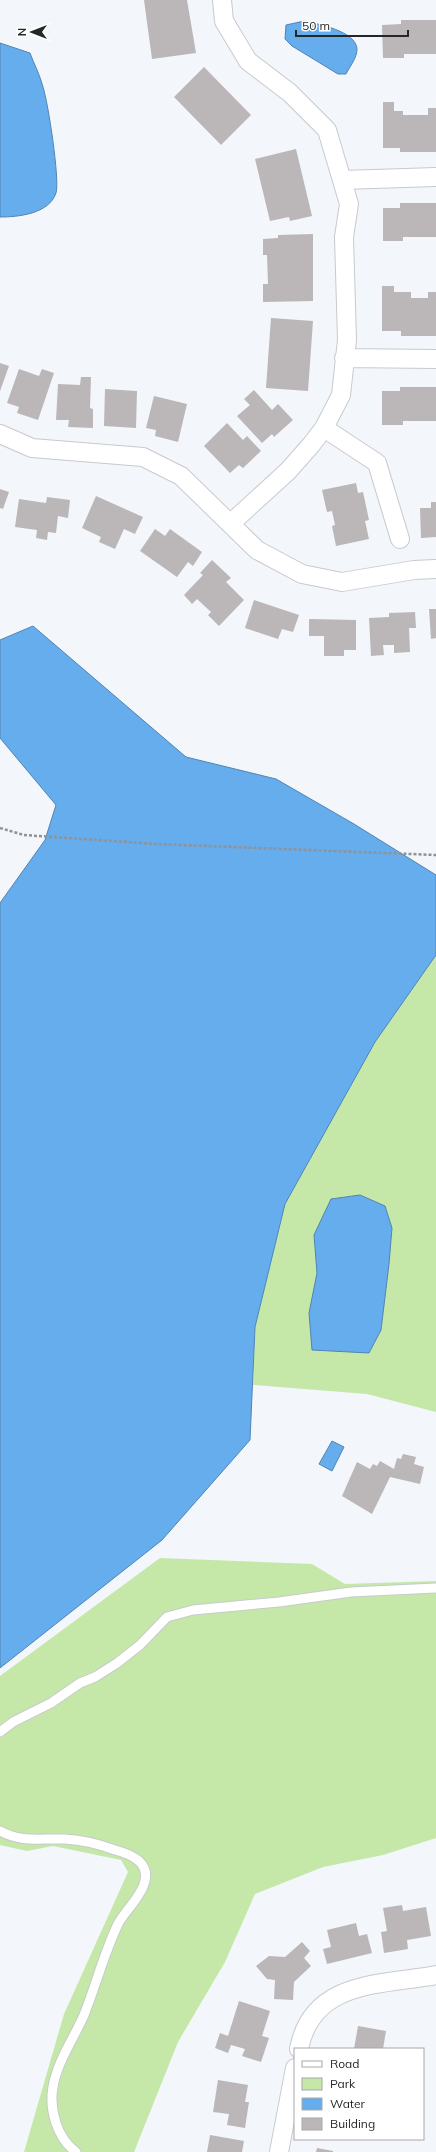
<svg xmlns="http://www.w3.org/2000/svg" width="436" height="2152" viewBox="0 0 436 2152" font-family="Mulish,sans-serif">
<rect width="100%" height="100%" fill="#f3f6fa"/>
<path fill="#c5e8a9" d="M436 955V1412L367 1394 253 1385 255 1327 285 1204 375 1042Z
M160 1558 312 1564 345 1584 436 1581V1838L383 1855 323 1867 255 1894 225 1962 178 2042 134 2152H24L64 2014 128 1872 121 1860 53 1846 27 1851 0 1845V1676Z"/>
<path fill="#65aded" stroke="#5284b2" d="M304 21C318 24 356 31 357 49 357 58 350 66 346 74H338L292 46 285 39 286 25Z
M0 43 30 53C34 64 40 75 43 87 48 102 60 180 56 193 49 214 18 217 0 217Z
M33 626 186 757 276 779 354 824 436 875V955L375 1042 285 1204 255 1327 250 1440 162 1540 0 1668V903L45 840 56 805 0 738V640Z
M360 1195 385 1206 392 1228 389 1264 381 1330 369 1353 312 1350 309 1313 317 1273 314 1235 331 1199Z
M332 1441 344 1447 332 1471 319 1464Z"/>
<path fill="#bbb6b8" d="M144 0H187L196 53 152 59Z
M401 20H436V54H404V58H383L382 25 401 24Z
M204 67 251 115 221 145 174 97Z
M383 102H394V111H403V115H428V108H436V152H400V148H383Z
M296 149 312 216 290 221 289 217 270 221 255 159Z
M400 203H436V237H403V241H383V208H400Z
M313 234V301L263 302V284H268L267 255H263V239L278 238V235Z
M382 286H394V292H411V298H428V292H436V336H401V331H382Z
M271 318 313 321 308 391 266 388Z
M0 363 9 366 0 391Z
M19 369 39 376 42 369 54 373 38 420 17 413 19 407 7 403Z
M81 377H91L90 408 93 409V428L68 427 69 420H56L58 384 80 385Z
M400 387H436V421H403V425H382V391H400Z
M105 389 137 391 136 428 104 426Z
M254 390 272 410 278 404 293 420 274 437 272 434 262 443 237 416 250 405 244 399Z
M154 396 187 404 178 442 155 436 156 430 146 428Z
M227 423 243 440 247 436 261 451 243 468 239 465 230 473 204 446Z
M356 483 358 493 363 492 369 520 365 521 369 539 336 546 332 526 335 525 332 511 327 512 322 490Z
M0 489 9 492 3 509 0 508Z
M96 496 143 517 135 534 124 529 115 549 99 542 101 537 82 528Z
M47 497 70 500 68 518 58 516 56 533 48 532 47 540 36 538 37 530 15 527 19 499 46 503Z
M431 502H436V537L421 538 420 508H431Z
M155 529 165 536 170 529 202 552 193 566 188 562 177 577 140 551Z
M212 560 231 578 226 582 244 600 219 626 208 615 211 612 197 599 192 604 184 595 203 575 200 573Z
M254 600 299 615 293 632 282 629 278 639 245 628Z
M429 609H436V638L431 639Z
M415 612 416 628H409L410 652 394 653V645H383L384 655 371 656 369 618 389 617V613Z
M309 619 356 620V650H344V656H324V636H309Z
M403 1454 416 1457 414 1464 424 1467 420 1484 390 1477 372 1514 342 1496 357 1462 370 1469 373 1464 377 1466 380 1461 394 1469 397 1458 401 1459Z
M402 1905 403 1911 426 1907 431 1936 407 1940 408 1949 384 1953 381 1932 387 1931 383 1908Z
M356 1923 359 1936 367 1934 372 1953 327 1964 323 1949 331 1947 327 1930Z
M302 1942 310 1951 304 1958 311 1966 294 1982 293 2000 274 1999 275 1980 267 1979 256 1966 269 1956 285 1957Z
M239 2001 270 2011 262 2036 269 2038 261 2062 242 2056 245 2049 231 2045 228 2053 215 2048 220 2033 228 2036Z
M358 2026 386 2031 383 2049H354Z
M218 2080 248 2085 245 2102H249L245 2128 227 2125 229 2114 213 2112Z
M210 2135 244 2141 242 2152H207Z
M317 2148 333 2151V2152H316Z"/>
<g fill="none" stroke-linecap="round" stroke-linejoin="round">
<g stroke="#c7cace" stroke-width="11">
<path id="lane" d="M0 1732 13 1722 51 1703 80 1683 95 1677 117 1663 140 1645 167 1617 193 1610 279 1602 351 1592 436 1588
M0 1831C21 1843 42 1838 65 1839 82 1840 99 1844 115 1850 123 1852 133 1856 139 1861 160 1881 125 1909 118 1924 104 1953 96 1985 84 2015 74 2038 57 2062 53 2087 49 2110 57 2138 76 2152"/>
</g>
<g stroke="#c7cace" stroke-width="20">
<path id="street" d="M222 0 224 21 248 61 290 93 327 130 349 204 344 237 347 340 341 395 324 428 311 445 288 471 230 524
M342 180 436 177
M344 358 436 359
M324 428 377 463 400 539
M0 434 32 448 143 457 181 476 257 550 302 574 342 582 414 570 436 569
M299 2049C312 1980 382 1985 436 1975
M279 2152 295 2068"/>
</g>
<path stroke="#909295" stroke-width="2.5" stroke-dasharray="3 2" stroke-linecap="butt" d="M0 828 24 835 156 844 436 855"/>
<use href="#lane" stroke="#fff" stroke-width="9"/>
<use href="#street" stroke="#fff" stroke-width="18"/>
</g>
<rect x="294" y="2048" width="130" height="92" fill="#ffffff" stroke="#a8a8a9"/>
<rect x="302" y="2061" width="20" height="6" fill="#ffffff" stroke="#a8a8a9"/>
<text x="330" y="2068" font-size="12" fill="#252628">Road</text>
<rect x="302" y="2078" width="20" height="12" fill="#c5e8a9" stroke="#a8a8a9"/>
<text x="330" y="2088" font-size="12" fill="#252628">Park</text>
<rect x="302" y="2098" width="20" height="12" fill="#65aded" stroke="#a8a8a9"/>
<text x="330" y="2108" font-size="12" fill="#252628">Water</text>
<rect x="302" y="2118" width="20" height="12" fill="#bbb6b8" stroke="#a8a8a9"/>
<text x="330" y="2128" font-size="12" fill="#252628">Building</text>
<g transform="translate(32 32) rotate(270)" stroke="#ffffff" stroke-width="3" paint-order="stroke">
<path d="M0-3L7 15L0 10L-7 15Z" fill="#252628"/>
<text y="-6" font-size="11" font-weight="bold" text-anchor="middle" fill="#252628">N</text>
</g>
<path d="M296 30v6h112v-6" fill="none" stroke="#252628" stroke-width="2"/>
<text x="302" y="30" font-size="12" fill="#252628" stroke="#ffffff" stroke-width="3" paint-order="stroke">50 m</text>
</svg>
